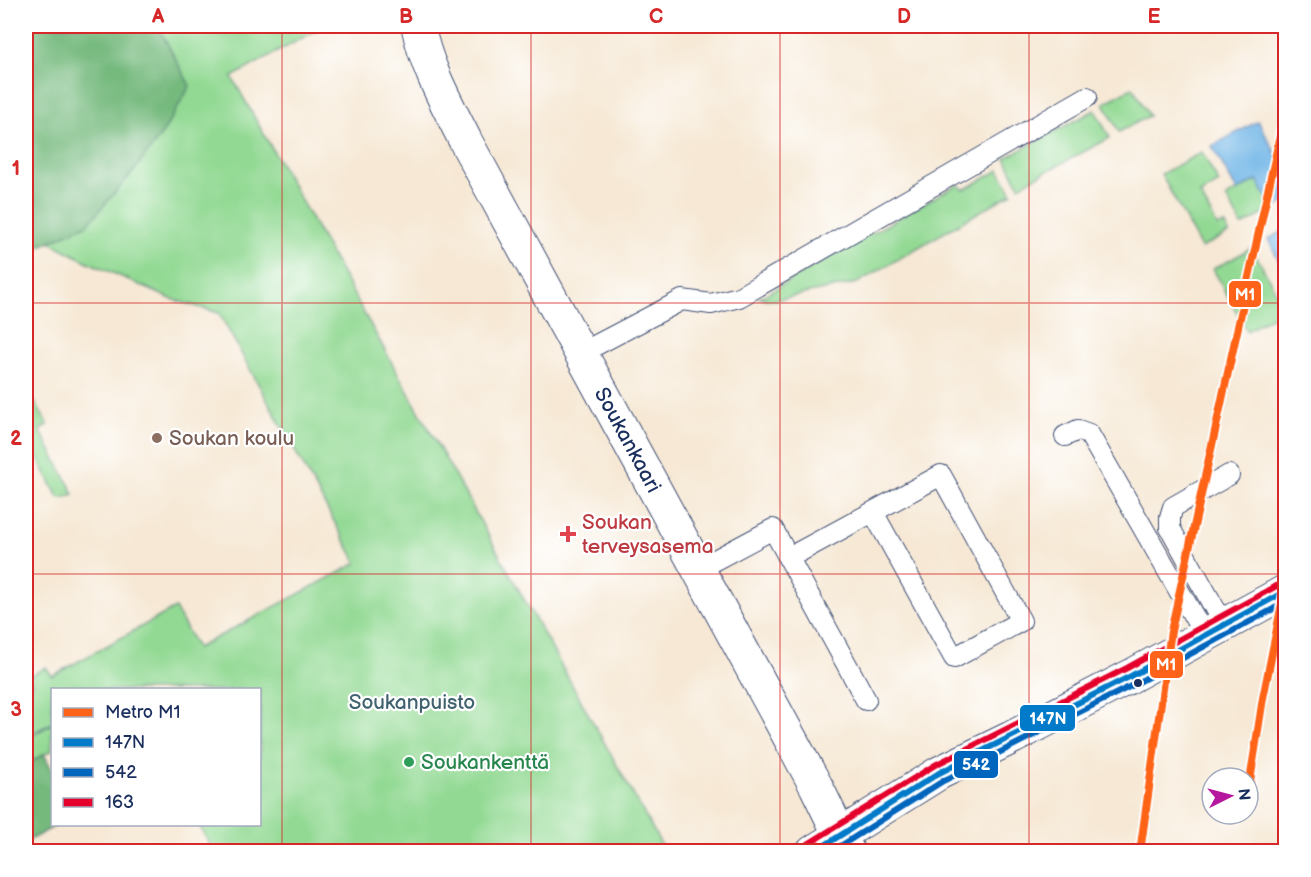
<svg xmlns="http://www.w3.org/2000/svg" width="1311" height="877" viewBox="0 0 1311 877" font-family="'Balsamiq Sans',sans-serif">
<rect width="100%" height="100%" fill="#fff"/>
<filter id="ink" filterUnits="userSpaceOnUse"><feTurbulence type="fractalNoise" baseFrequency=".0167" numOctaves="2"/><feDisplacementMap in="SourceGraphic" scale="12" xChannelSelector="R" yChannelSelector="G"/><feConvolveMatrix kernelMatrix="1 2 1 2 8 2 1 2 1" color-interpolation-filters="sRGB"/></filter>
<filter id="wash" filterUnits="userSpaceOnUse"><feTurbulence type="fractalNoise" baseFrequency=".008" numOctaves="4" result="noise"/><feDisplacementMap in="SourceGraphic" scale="24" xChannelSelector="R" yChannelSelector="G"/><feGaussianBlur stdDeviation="1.35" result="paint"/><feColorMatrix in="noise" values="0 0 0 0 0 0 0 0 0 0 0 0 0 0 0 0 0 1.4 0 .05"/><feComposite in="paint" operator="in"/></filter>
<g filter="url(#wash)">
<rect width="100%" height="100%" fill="#f6e8d4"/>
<path fill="#92d993" stroke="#568478" stroke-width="1.5" d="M26 26H324L232 77 661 844 650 852 214 851 199 825 260 824V690H52V723L26 736V689L33 685 28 677 46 667 52 676 175 608 197 648 357 563 219 313 171 299 86 261 50 242 38 247 26 223Z
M1133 87 1149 116 1119 132 1104 103Z
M1095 110 1110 138 1019 186 1005 158Z
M1202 152 1219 183 1200 194 1218 227 1224 224 1229 233 1201 248 1161 174Z
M999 170 1012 193 857 283 775 300 759 298 958 184 963 189H965Z
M1257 180 1273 209 1242 226 1226 197Z
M1252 248 1285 309 1247 331 1213 269Z
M33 399 48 425 40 430 74 494 64 498 58 497 26 436V403Z
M52 724V750L26 765V739Z"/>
<path fill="#75b97d" stroke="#48746e" stroke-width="1.5" d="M26 26H158L190 86 164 131 133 172 87 225 38 247 26 223Z
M44 754 52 770V824L57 825 26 842V765Z"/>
<path fill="#70b5e6" stroke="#4672a2" stroke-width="1.5" d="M1258 121 1285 170V202L1273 209 1257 180 1237 191 1212 146Z
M1285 230V273L1268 239Z"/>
</g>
<g filter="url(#ink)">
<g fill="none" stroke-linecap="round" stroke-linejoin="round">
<g stroke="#3c4b70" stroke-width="22">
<path id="service" d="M581 353 682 300 711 304 739 297 1087 97
M1065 436 1078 430 1089 434 1205 636
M788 558 941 475 1021 621 954 658 873 512
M698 569 773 529 866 700
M1224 625 1170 528V517L1173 507 1229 475"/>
</g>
<g stroke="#3c4b70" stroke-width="35">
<g id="minor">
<path id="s1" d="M418 26C426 67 447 104 466 142L816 786 848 852"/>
</g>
</g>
<g stroke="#3c4b70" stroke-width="35">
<path id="tertiary" d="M813 852 939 773 1013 737 1131 676 1286 591"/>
</g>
<use href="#service" stroke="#fff" stroke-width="20"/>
<use href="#minor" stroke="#fff" stroke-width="33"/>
<use href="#tertiary" stroke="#fff" stroke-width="33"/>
<g stroke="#fff" stroke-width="10">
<path id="bus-1" d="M814 852 939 773 1131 676 1286 591"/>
</g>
<g stroke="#fff" stroke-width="10">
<path id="bus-2" d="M831 852 943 781 1135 684 1286 602"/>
</g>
<g stroke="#fff" stroke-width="10">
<path id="bus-3" d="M808 844 935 765 1127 668 1282 583"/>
</g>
<use href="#bus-1" stroke="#007ac9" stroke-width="6"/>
<use href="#bus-2" stroke="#0065bd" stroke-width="6"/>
<use href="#bus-3" stroke="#e4002b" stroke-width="6"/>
<g stroke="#fff" stroke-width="12">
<path id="metro-1" d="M1248 794 1263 698 1286 584
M1140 852 1171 631 1286 109"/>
</g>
<use href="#metro-1" stroke="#ff6319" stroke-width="8"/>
</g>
</g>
<path fill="none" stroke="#d62828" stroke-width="1.5" stroke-opacity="0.55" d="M282 26V852M531 26V852M780 26V852M1029 26V852M26 303H1286M26 574H1286"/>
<circle fill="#8d6e63" stroke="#fff" stroke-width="2" cx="157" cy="438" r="6"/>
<path fill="#e0444e" stroke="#fff" stroke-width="2" d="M565 525h6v6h6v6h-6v6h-6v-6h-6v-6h6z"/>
<circle fill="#1b2f5e" stroke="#fff" stroke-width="2" cx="1138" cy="683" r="5"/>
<circle fill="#2e9e5b" stroke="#fff" stroke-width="2" cx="409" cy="762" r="6"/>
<g text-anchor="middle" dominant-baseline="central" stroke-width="4.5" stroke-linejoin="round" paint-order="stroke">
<g font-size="21" fill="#785e54" stroke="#fff" text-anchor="start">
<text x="169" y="438">Soukan koulu</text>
</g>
<g font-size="21" fill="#1b2f5e" stroke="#fff">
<text stroke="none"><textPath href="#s1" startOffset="465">Soukankaari</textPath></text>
</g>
<g font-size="21" fill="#be3a42" stroke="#fff" text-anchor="start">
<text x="582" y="522">Soukan<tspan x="582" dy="24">terveysasema</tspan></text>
</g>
<g font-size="21" fill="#3f626e" stroke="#fff">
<text x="412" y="702">Soukanpuisto</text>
</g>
<g font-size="21" fill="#27864d" stroke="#fff" text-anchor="start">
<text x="421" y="762">Soukankenttä</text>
</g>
</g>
<g stroke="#fff" stroke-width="2">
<rect x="1228" y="280" width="34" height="28" rx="6" fill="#ff6319"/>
<rect x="1149" y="650" width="35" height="29" rx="6" fill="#ff6319"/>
<rect x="1019" y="704" width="57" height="28" rx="6" fill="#007ac9"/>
<rect x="953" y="750" width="46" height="29" rx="6" fill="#0065bd"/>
</g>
<g font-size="16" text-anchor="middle" font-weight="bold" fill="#fff">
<text x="1245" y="300">M1</text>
<text x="1166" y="670">M1</text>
<text x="1048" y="724">147N</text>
<text x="976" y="770">542</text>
</g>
<rect width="1311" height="877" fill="none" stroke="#fff" stroke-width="66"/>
<rect x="51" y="688" width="210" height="138" fill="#ffffff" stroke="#a4acbf" stroke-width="1.5"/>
<rect x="63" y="708" width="30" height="9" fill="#ff6319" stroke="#a4acbf" stroke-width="1.5"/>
<text x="105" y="718" font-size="18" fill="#1b2f5e">Metro M1</text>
<rect x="63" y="738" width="30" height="9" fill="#007ac9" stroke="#a4acbf" stroke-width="1.5"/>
<text x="105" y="748" font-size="18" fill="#1b2f5e">147N</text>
<rect x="63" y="768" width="30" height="9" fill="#0065bd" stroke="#a4acbf" stroke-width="1.5"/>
<text x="105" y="778" font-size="18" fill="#1b2f5e">542</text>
<rect x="63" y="798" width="30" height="9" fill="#e4002b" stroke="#a4acbf" stroke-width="1.5"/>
<text x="105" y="808" font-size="18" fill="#1b2f5e">163</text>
<g transform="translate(1230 796) rotate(84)"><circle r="28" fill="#ffffff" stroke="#a4acbf" stroke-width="1.5"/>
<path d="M0-4.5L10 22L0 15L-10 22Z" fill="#b5179e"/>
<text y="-9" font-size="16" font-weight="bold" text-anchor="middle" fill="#1b2f5e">N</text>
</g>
<rect x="33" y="33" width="1245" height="811" fill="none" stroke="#d62828" stroke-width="2"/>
<g font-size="20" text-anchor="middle" font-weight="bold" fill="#d62828">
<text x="158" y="23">A</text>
<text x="406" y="23">B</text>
<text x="656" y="23">C</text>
<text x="904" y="23">D</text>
<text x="1154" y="23">E</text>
<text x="16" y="175">1</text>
<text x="16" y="445">2</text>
<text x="16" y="716">3</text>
</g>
</svg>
